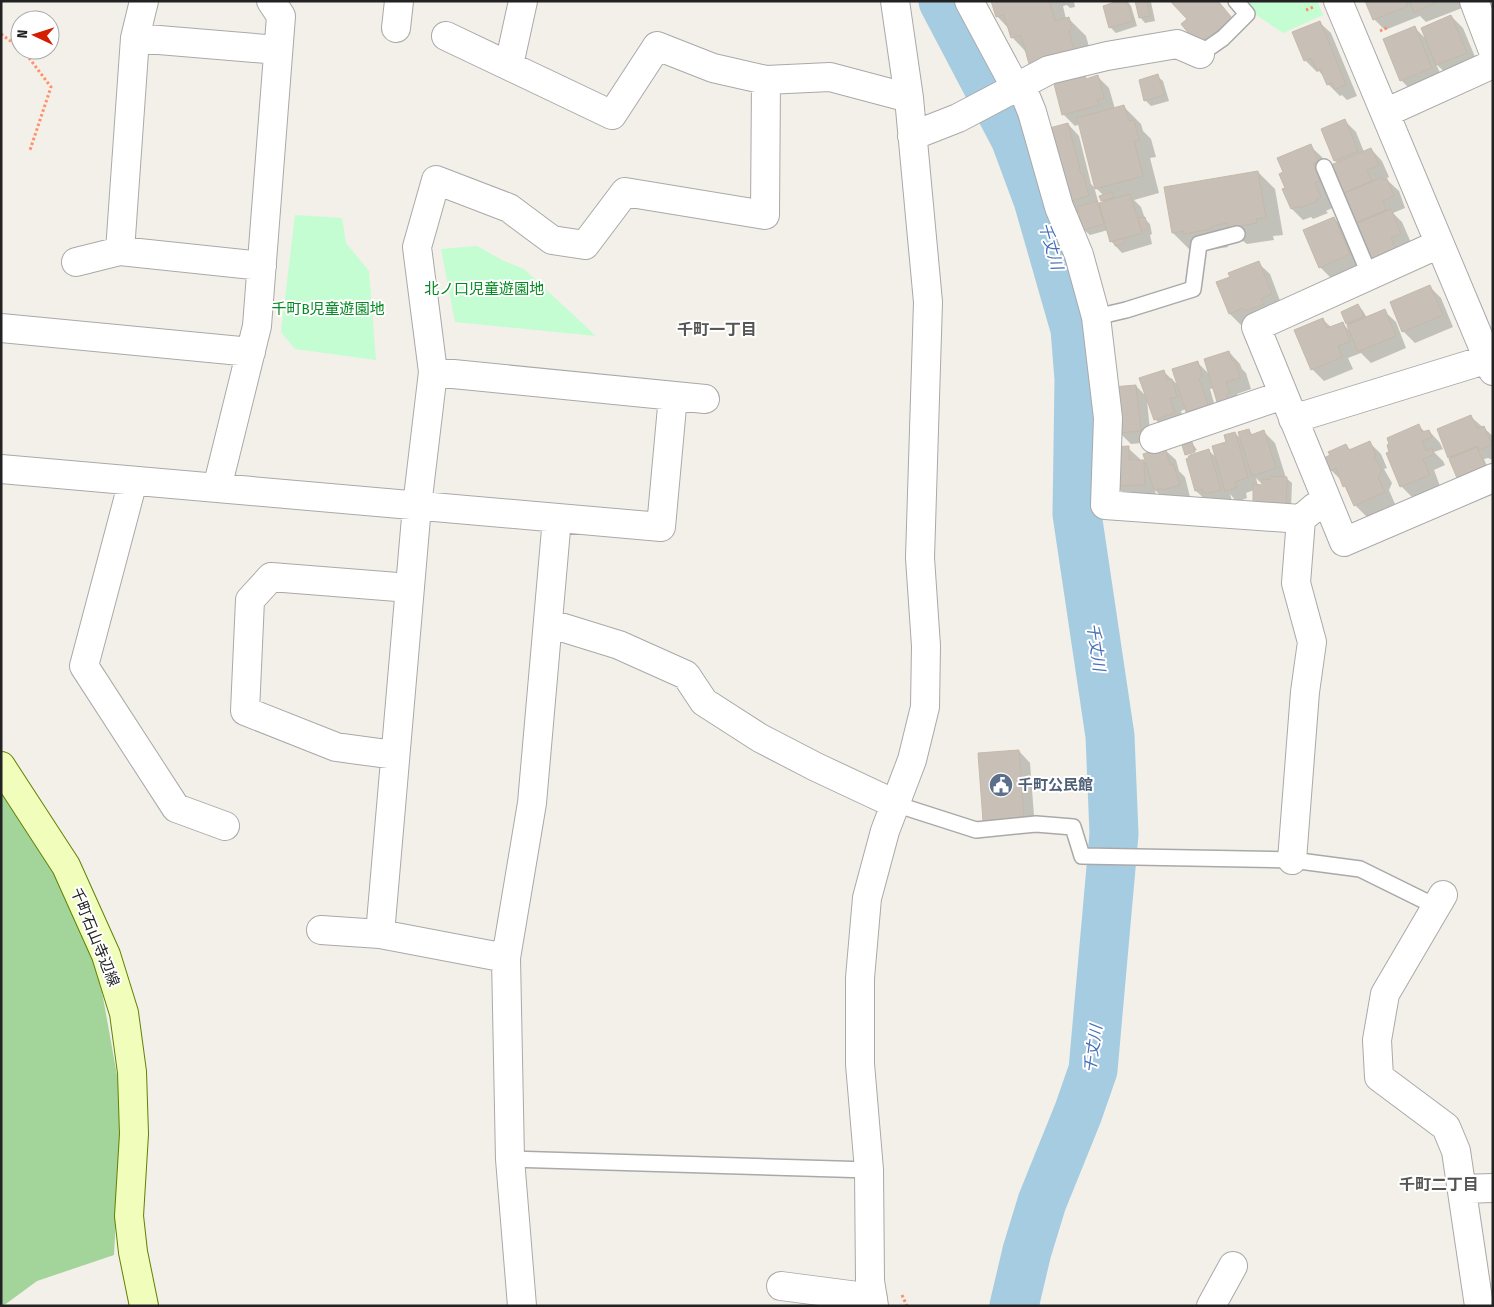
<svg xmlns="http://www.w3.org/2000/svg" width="1494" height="1307" viewBox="0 0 1494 1307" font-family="'Fira Sans Condensed','Noto Sans JP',sans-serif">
<rect width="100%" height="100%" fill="#f2f0e8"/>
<path fill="#a3d49a" d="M1 792 44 850 95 953 122 1103 114 1255 37 1281 3 1306H1Z"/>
<path fill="#c4fdd1" d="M1243 1H1317L1323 15 1283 33 1252 12Z
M295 215 342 218 346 243 369 271 376 360 295 349 281 332Z
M477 246 502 260 524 269 596 336 455 322 441 249Z"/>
<path fill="#0003" fill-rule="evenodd" d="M992 1H1078L1074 2 1075 7 1070 8 1067 5 1063 6 1066 19 1068 18 1086 36 1089 47 1078 76 1085 77 1087 80 1098 77 1109 88 1115 109 1124 107 1141 124 1143 131 1151 139 1156 157 1150 158 1159 193 1134 200 1141 207 1145 219 1150 224 1152 234 1150 235 1152 244 1122 253 1111 241 1108 230 1090 235 1084 230 1080 213 1076 214 1064 203 1068 124 1079 136 1091 184 1094 187 1099 204 1104 203 1100 197 1104 196 1096 188 1080 124 1075 126 1063 114 1055 83 1047 81 1030 63 1027 53 1012 37 1009 29 997 16Z
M1122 1H1127L1131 6 1137 26 1116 33 1110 27Z
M1137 1 1151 2 1155 21 1145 23 1140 17Z
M1218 1 1242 30 1212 57 1188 19Z
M1367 1H1459L1462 8 1426 22 1420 16 1385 30 1374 19Z
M1451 16 1463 28 1478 64 1449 76 1436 64 1443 79 1413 92 1401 80 1414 27 1427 40Z
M1319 22 1331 33 1357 96 1347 100 1342 95 1340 96 1328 84 1325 78 1319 71 1317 72 1305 60Z
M1157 76 1163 81 1169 101 1151 106 1146 101 1140 81Z
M1345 121 1356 132 1364 152 1371 149 1382 161 1389 177 1386 179 1399 191 1405 208 1393 213 1402 222 1412 245 1383 269 1371 258 1345 192 1338 163 1335 161 1322 130Z
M1310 146 1322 157 1328 172 1330 192 1326 194 1332 208 1326 211 1328 213 1313 219 1311 217 1303 220 1292 209 1286 188Z
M1258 172 1275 189 1283 235 1273 236 1274 240 1247 244 1243 241 1227 244 1228 247 1203 251 1200 248 1190 250 1173 233Z
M1334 218 1345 230 1360 266 1331 278 1320 267Z
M1258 263 1270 274 1282 306 1241 325 1230 314 1232 277Z
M1430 287 1441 298 1453 327 1415 343 1403 331Z
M1358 305 1363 311 1367 318 1384 311 1396 322 1406 348 1371 363 1361 353 1348 358 1353 369 1324 381 1312 369 1296 330 1322 319 1332 328 1342 323 1352 333 1347 323Z
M1229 352 1240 364 1242 369 1246 373 1251 389 1237 394 1240 404 1229 413 1218 401 1214 388 1210 389 1218 417 1198 423 1186 409 1181 411 1185 425 1167 431 1155 419 1147 400 1151 442 1131 444 1119 432 1136 386 1148 398 1164 372 1179 386 1197 362 1210 375Z
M1471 417 1493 436V460L1488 458 1484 459 1489 471 1463 482 1458 477 1438 430Z
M1419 426 1425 432 1429 431 1440 443 1443 449 1434 452 1443 461 1445 465 1434 470 1440 486 1413 498 1401 486Z
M1248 430 1253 435 1264 432 1275 443 1286 478 1292 483 1291 508 1259 507 1254 490 1246 493 1247 498 1237 502 1230 494 1232 501 1208 502 1196 491 1190 459 1186 454 1192 443 1197 450 1187 453V456L1209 451 1217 458 1235 433 1242 440ZM1256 478 1264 486H1258Z
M1369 442 1381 454 1387 468 1384 469 1392 483 1389 490 1395 504 1367 517 1355 505 1343 482 1331 470 1346 446 1351 450Z
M1128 448 1140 459V461H1144L1148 465 1164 449 1176 460 1179 471 1185 477 1190 497 1175 501H1166L1155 490 1156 496 1127 497 1115 485Z
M1019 751 1030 763 1035 829 996 832 984 821Z"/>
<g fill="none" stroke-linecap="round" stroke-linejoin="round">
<path stroke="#a6cce2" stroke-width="49" d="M943 1 1015 138 1038 200 1075 329 1079 379 1077 514 1110 736 1114 834 1093 1070 1078 1113 1042 1202 1027 1251 1014 1306"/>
</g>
<path fill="#c8c0b7" stroke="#c5b9a9" d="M991 1H1049L1055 21 1069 17 1072 30 1069 31 1074 50 1029 64 1021 35 1011 38 1004 15 996 17Z
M1118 1H1127L1133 21 1109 28 1103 6Z
M1135 1H1147L1150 16 1139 18Z
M1170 1H1218L1232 18 1199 46 1181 24 1187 19Z
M1365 1H1406L1408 6 1373 20Z
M1410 1H1439L1414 12Z
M1451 15 1467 53 1436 65 1421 28Z
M1320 21 1346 85 1335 89 1332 83 1327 85 1320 69 1317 71 1311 58 1304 61 1292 32Z
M1415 26 1432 68 1400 81 1383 39Z
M1158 74 1164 95 1144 101 1139 80Z
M1085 75 1086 79 1098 75 1104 98 1097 100 1099 105 1062 115 1054 84Z
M1124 105 1129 121 1134 120 1139 140 1134 141 1143 176 1095 189 1077 118Z
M1345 119 1358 151 1334 161 1321 129Z
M1068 123 1081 174H1083L1089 196 1063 203 1046 129Z
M1311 144 1318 161 1313 163 1320 181 1315 182 1321 197 1316 199 1317 201 1300 208 1299 206 1291 209 1282 189 1285 188 1279 174 1283 172 1277 158Z
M1371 148 1379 165 1367 170 1372 181 1344 193 1342 189 1341 190 1331 165Z
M1258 171 1266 218 1256 219 1257 223 1228 228V223L1211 226V229L1184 234V231L1172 233 1164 187Z
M1381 178 1383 180 1387 179 1394 196 1383 201 1386 210 1355 223 1343 194Z
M1112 192 1114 197 1101 201 1099 196Z
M1130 194 1142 233 1110 242 1099 203Z
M1097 201 1104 224 1083 230 1077 207Z
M1391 209 1401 234 1391 238 1395 248 1370 259 1355 224Z
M1145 217 1148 229 1142 231 1138 218Z
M1334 217 1350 254 1319 268 1303 230Z
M1124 238 1125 243 1115 246 1114 241Z
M1259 261 1272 294 1261 299 1264 304 1245 311 1243 308 1229 314 1216 282 1230 277 1228 273Z
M1430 285 1443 315 1402 332 1390 302Z
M1358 304 1364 316 1346 324 1341 312Z
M1385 309 1396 336 1358 352 1347 325Z
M1323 318 1327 328 1343 322 1350 341 1338 346 1342 357 1311 370 1294 330Z
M1229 351 1232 361 1235 360 1240 378 1226 382 1230 393 1226 394 1228 399 1217 402 1204 359Z
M1198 361 1202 377 1199 378 1208 405 1186 412 1172 369Z
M1164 370 1167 380 1172 379 1177 397 1170 399 1175 413 1154 420 1139 378Z
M1136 385 1141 431 1118 433 1113 387Z
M1471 415 1477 429 1484 426 1492 445 1479 450 1477 446 1448 458 1437 429Z
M1419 424 1422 432 1429 430 1432 437 1422 441 1426 451 1432 448 1434 454 1423 459 1430 475 1400 487 1386 453 1389 452 1387 445 1389 444 1387 438Z
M1249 429 1251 435 1264 430 1276 468 1252 476 1238 432Z
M1235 432 1248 477 1235 482 1237 487 1225 491 1212 446 1226 442 1224 435Z
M1370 441 1376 456 1374 457 1382 470 1378 478 1385 492 1354 506 1345 486 1343 487 1336 468 1330 471 1324 458 1330 455 1328 452 1346 444 1349 450Z
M1192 442 1195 452 1185 455 1182 445Z
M1129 446V460H1144L1145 485 1114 486 1113 447Z
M1165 447 1170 465 1173 464 1180 485 1162 490V488L1154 490 1143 454Z
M1477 447 1485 466 1457 478 1449 459Z
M1209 449 1221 490 1209 493H1203L1202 489 1195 491 1186 459 1190 457V455Z
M1270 476 1287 477 1286 504 1253 502V484L1262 485V479L1270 480Z
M1019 750 1024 818 983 821 978 753Z"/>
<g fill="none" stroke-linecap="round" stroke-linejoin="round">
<g stroke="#a9a9a9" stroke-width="18">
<path id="service" d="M1200 54 1223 38 1247 14 1236 1
M1324 167 1370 276
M1096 317 1126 310 1193 289 1199 244 1237 234
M895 804 976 830 1036 824 1073 827 1082 856 1292 860 1360 869 1437 907
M510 1159 869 1170"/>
</g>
<g stroke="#a9a9a9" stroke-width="30">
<path id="minor" d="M969 1 1011 79 1021 85 1032 112 1059 207 1079 255 1096 317 1108 418 1105 505 1301 519
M1338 1 1493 371
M1474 1 1493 51
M396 28 399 1
M446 36 612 115 657 46 713 68 766 80 830 77 909 98
M135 38 278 50
M509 65 523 1
M1385 113 1493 64
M912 136 958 118 1049 70 1107 56 1177 44 1200 54
M1439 244 1256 327 1344 542 1493 478
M120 251 135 38 144 1
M76 262 120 251 262 266
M1 328 251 352
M433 372 705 399
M1293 419 1488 359
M1154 439 1283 395
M1 469 661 527 673 396
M133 481 84 666 176 808 225 826
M217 488 257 326 281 16 271 1
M548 623 619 645 686 675 704 702 760 738 816 767 895 804
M395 755 336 747 245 711 250 600 271 577 410 588
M1292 860 1305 692 1312 642 1296 583 1301 519 1315 507
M1443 895 1385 994 1377 1040 1379 1077 1446 1127 1456 1151 1479 1306
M321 930 380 934 506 958
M380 934 417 506 433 372 417 247 436 180 509 208 552 240 585 245 625 192 765 215 766 80
M1462 1189 1493 1188
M781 1286 873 1298
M522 1306 510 1159 506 958 532 803 557 518
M874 1306 870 1281 869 1170 860 1064V978L867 898 885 831 912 760 925 707 926 646 920 558 928 302 909 98 895 1
M1211 1306 1233 1266"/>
</g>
<g stroke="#618100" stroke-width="30">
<path id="secondary" d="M1 766 66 866 106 955 124 1013 132 1072 134 1134 129 1216 133 1252 144 1306"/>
</g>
<path stroke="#ff906c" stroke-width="3" stroke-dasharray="2.5 2.5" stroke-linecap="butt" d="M1306 10 1313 7
M1380 31 1389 27
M1 34 20 48
M23 50 51 87 30 150
M902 1295 907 1306"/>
<use href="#service" stroke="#fff" stroke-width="15"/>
<use href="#minor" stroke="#fff" stroke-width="28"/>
<use href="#secondary" stroke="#f1fdbb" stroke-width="28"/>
</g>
<defs>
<g id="civic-disc" transform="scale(1.25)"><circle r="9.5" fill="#5c6f8a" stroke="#fff"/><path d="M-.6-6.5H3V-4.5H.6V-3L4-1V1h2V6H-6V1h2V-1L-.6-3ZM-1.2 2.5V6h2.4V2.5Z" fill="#fff"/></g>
</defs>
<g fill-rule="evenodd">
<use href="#civic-disc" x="1001" y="785"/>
</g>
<g text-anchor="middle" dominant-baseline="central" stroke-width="4" stroke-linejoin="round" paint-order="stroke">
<g font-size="15" fill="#058a23" stroke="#fff">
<text x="484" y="289">北ノ口児童遊園地</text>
<text x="328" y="309">千町B児童遊園地</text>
</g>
<g font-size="15" font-weight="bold" fill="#4e5e75" stroke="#fff" text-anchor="start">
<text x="1018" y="785">千町公民館</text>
</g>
<g font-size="15" fill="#222" stroke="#fff">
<text transform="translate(95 937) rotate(68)">千町石山寺辺線</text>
</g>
<g font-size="16" font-style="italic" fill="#466fb9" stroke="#fff">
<text transform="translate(1051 246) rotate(74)">千丈川</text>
<text transform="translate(1096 647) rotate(82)">千丈川</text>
<text transform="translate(1093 1049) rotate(-82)">千丈川</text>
</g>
<g font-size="16" font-weight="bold" fill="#555" stroke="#fff">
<text x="717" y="329">千町一丁目</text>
<text x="1439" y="1184">千町二丁目</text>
</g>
</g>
<rect width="1494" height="1307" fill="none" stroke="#222222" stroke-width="5"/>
<g transform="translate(35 35) rotate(274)"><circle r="24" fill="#ffffff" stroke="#a7a7a7"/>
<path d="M0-4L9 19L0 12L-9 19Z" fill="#d31e00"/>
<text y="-8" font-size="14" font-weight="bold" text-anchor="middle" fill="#222222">N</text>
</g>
</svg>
